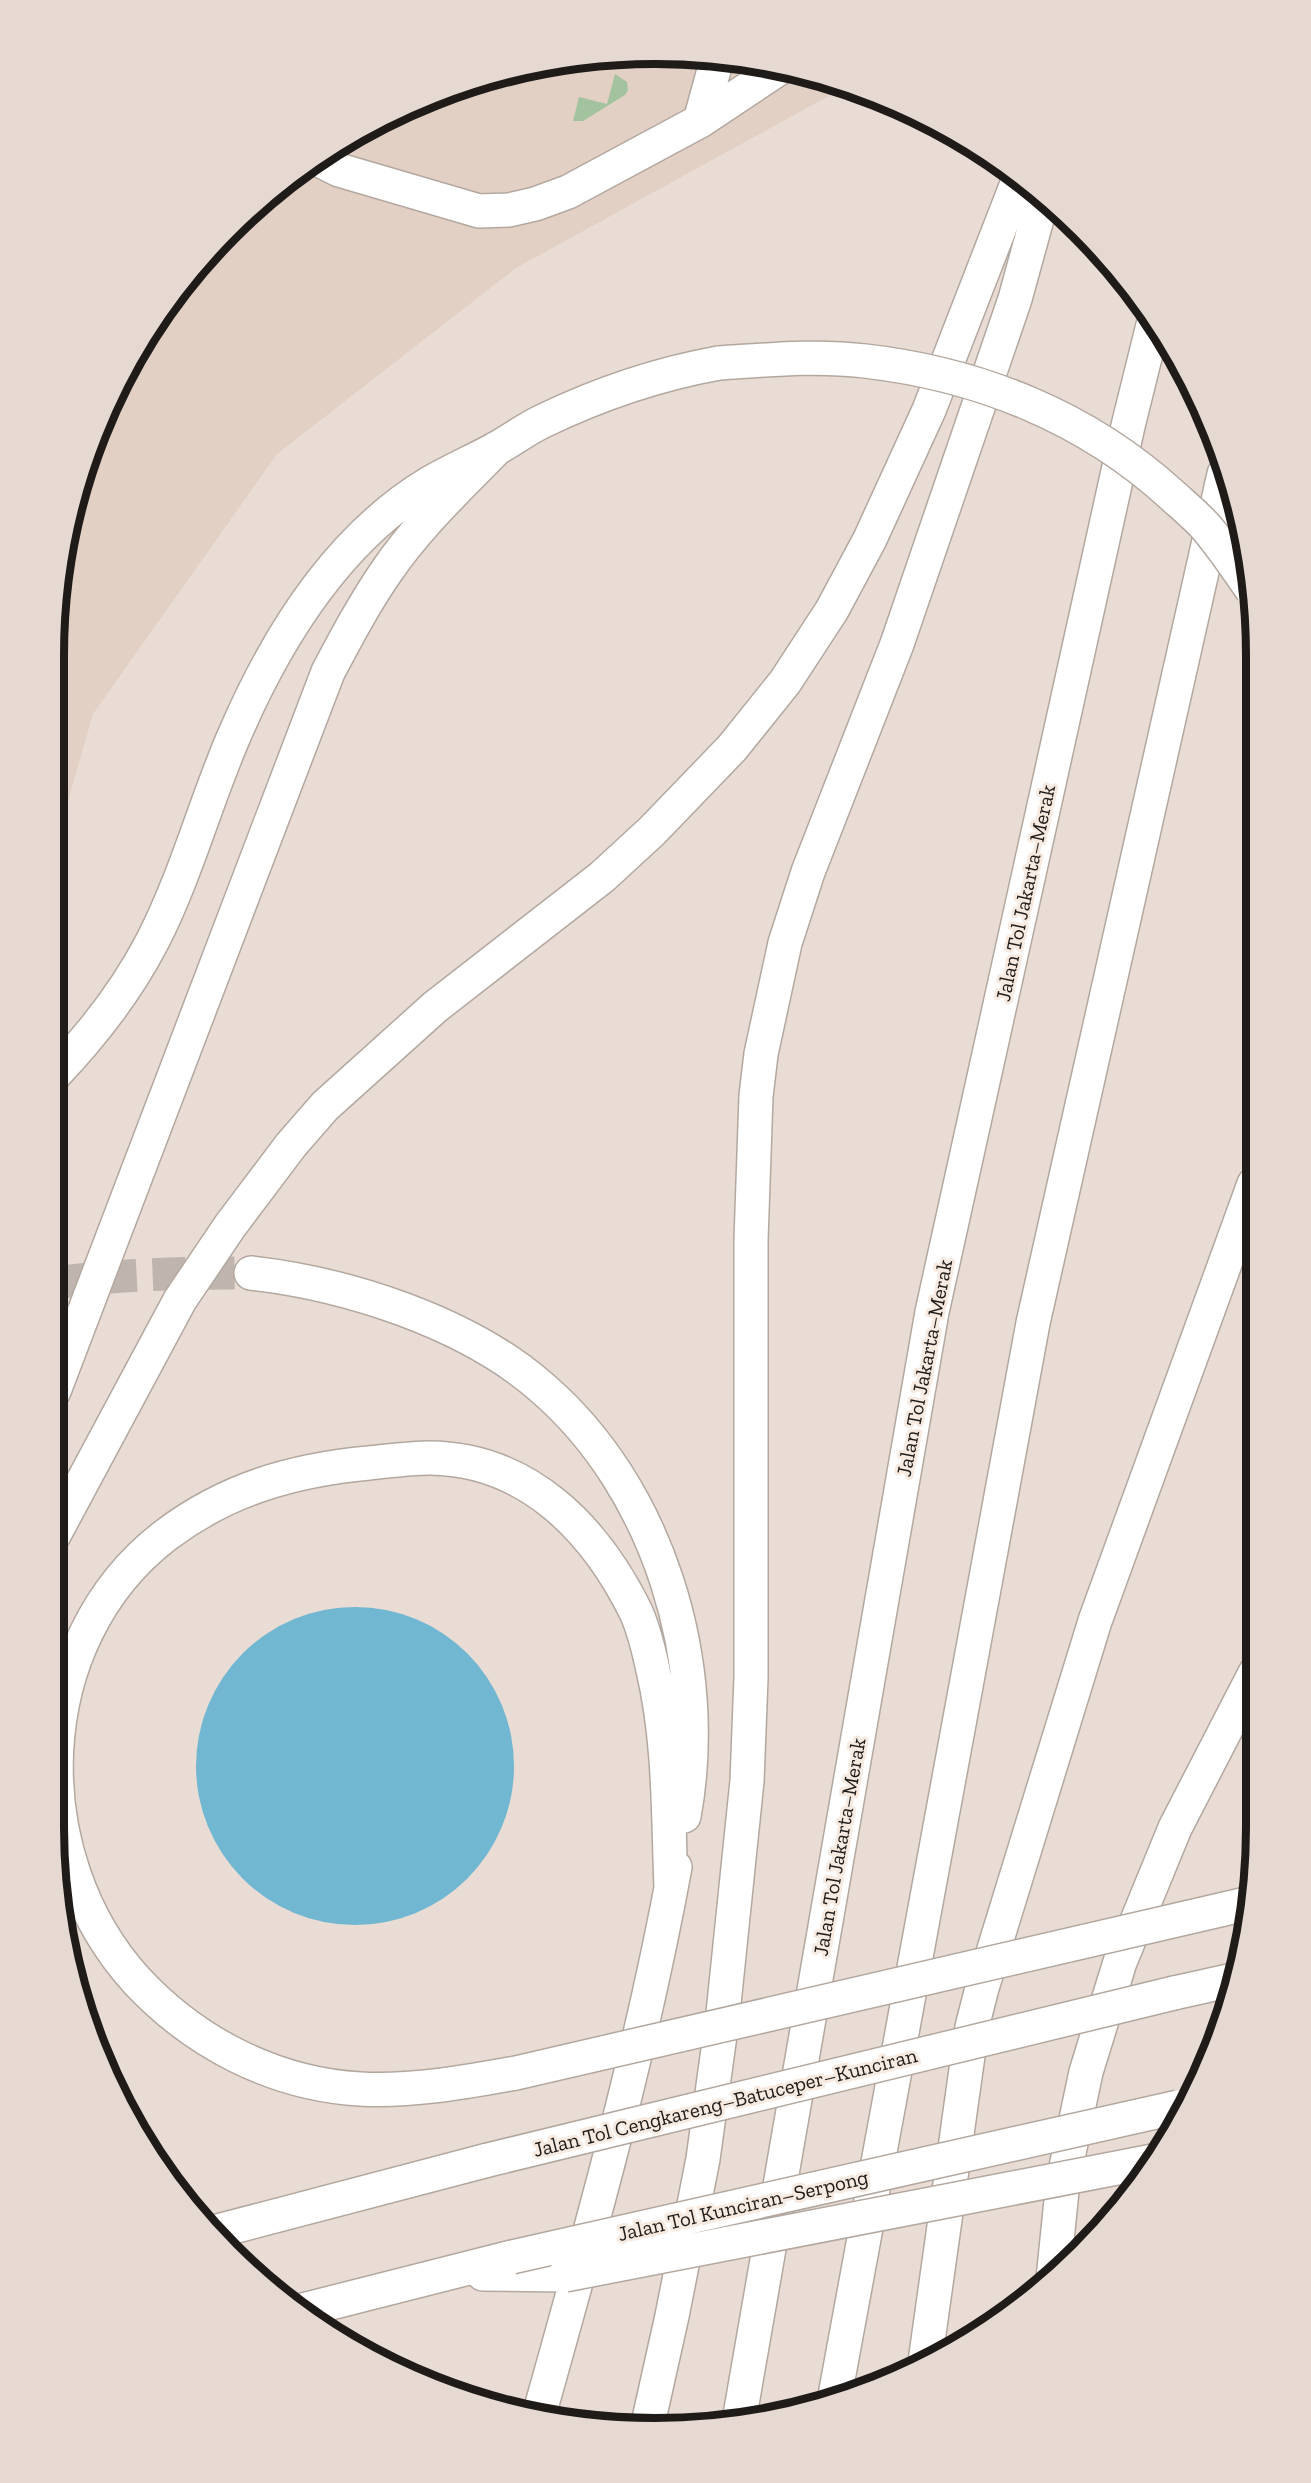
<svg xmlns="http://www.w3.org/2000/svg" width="1311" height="2483" viewBox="0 0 1311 2483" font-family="'Zilla Slab',serif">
<rect width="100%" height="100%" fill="#e8dcd4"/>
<path fill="#e3d0c4" d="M695 55 811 75 845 87 516 268 277 454 93 714 55 846V617L74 500 116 389 179 289 259 203 355 134 462 86 577 59Z"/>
<path fill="#a2c39e" d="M615 74 627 82 628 90 625 95 583 121H573L579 97 607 104Z"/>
<path fill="#72b7d1" d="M196 1766a159 159 0 1 1 318 0a159 159 0 1 1-318 0Z"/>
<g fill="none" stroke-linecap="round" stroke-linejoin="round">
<path stroke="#c0b5ae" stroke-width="33" stroke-dasharray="33 16" stroke-linecap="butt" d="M55 1283C120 1274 185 1273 251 1273"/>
<g stroke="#b3a8a0" stroke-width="36">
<path id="minor" d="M700 121 717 59
M319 160 339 170 479 211 509 210 535 204 568 192 700 121 778 69"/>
</g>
<g stroke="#b3a8a0" stroke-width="36">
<path id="highway" d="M55 1074C92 1035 127 990 152 942 186 876 205 803 234 736 276 638 337 539 430 483 452 470 476 460 499 447 513 439 528 428 543 421 599 394 658 374 719 363
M251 1273C348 1284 466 1322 540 1386 659 1487 712 1664 684 1816
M54 1391 328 672C346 638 364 604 386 572 417 526 459 487 497 448
M54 1535 180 1300 230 1226 291 1145 325 1106 435 1007 602 877 652 831 732 748 785 682 832 610 870 539 929 410 1018 181
M1220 1910 1250 1903
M1174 1993 1237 1979
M516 2073C465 2082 412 2092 360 2089 274 2084 195 2043 137 1981 23 1856 27 1641 166 1535 227 1489 293 1470 369 1463 389 1461 410 1458 430 1458 528 1459 595 1529 636 1612 644 1630 649 1651 653 1670 670 1742 668 1815 671 1888
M214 2232 488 2160
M483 2274 565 2275
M1053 2279 1063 2181 1086 2072 1120 1962 1175 1828 1255 1673
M299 2311 512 2257
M925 2362 972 2027 982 1988 1095 1621 1254 1184
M834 2401 1033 1323 1224 474
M539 2415C590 2234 641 2052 675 1867
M739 2421 932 1312 1128 426 1153 325
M647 2428 672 2316 703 2159 723 2013 747 1781 751 1678V1240L756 1096 761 1054 785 943 808 872 897 644 1015 299 1043 197"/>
</g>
<use href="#minor" stroke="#fff" stroke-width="33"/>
<use href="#highway" stroke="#fff" stroke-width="33"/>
<g stroke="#b3a8a0" stroke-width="36" stroke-linecap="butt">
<path id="highway-bridge" d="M719 363C767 360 816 355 865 361 979 374 1087 417 1173 496 1184 506 1196 516 1206 527 1223 547 1237 568 1252 590
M516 2073 1220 1910
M488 2160 1174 1993
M512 2257 1178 2107
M565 2275 1153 2161"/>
</g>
<use href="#highway-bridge" stroke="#fff" stroke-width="33"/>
</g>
<g text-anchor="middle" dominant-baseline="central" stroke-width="6" stroke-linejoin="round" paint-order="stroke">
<g font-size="21" fill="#1f1b18" stroke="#f6eae1">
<text transform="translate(1025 893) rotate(-78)">Jalan Tol Jakarta–Merak</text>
<text transform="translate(924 1368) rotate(-79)">Jalan Tol Jakarta–Merak</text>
<text transform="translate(839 1847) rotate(-80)">Jalan Tol Jakarta–Merak</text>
<text transform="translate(725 2102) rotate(-14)">Jalan Tol Cengkareng–Batuceper–Kunciran</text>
<text transform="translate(743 2205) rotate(-13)">Jalan Tol Kunciran–Serpong</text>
</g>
</g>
<path d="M0 0H1311V2483H0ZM655 64H655A591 591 0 0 1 1246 655V1827A591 591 0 0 1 655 2418H655A591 591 0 0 1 64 1827V655A591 591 0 0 1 655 64Z" fill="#e5d9d1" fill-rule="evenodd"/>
<path fill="none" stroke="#1f1b18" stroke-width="8" d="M655 64H655A591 591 0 0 1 1246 655V1827A591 591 0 0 1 655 2418H655A591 591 0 0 1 64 1827V655A591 591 0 0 1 655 64Z"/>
</svg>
